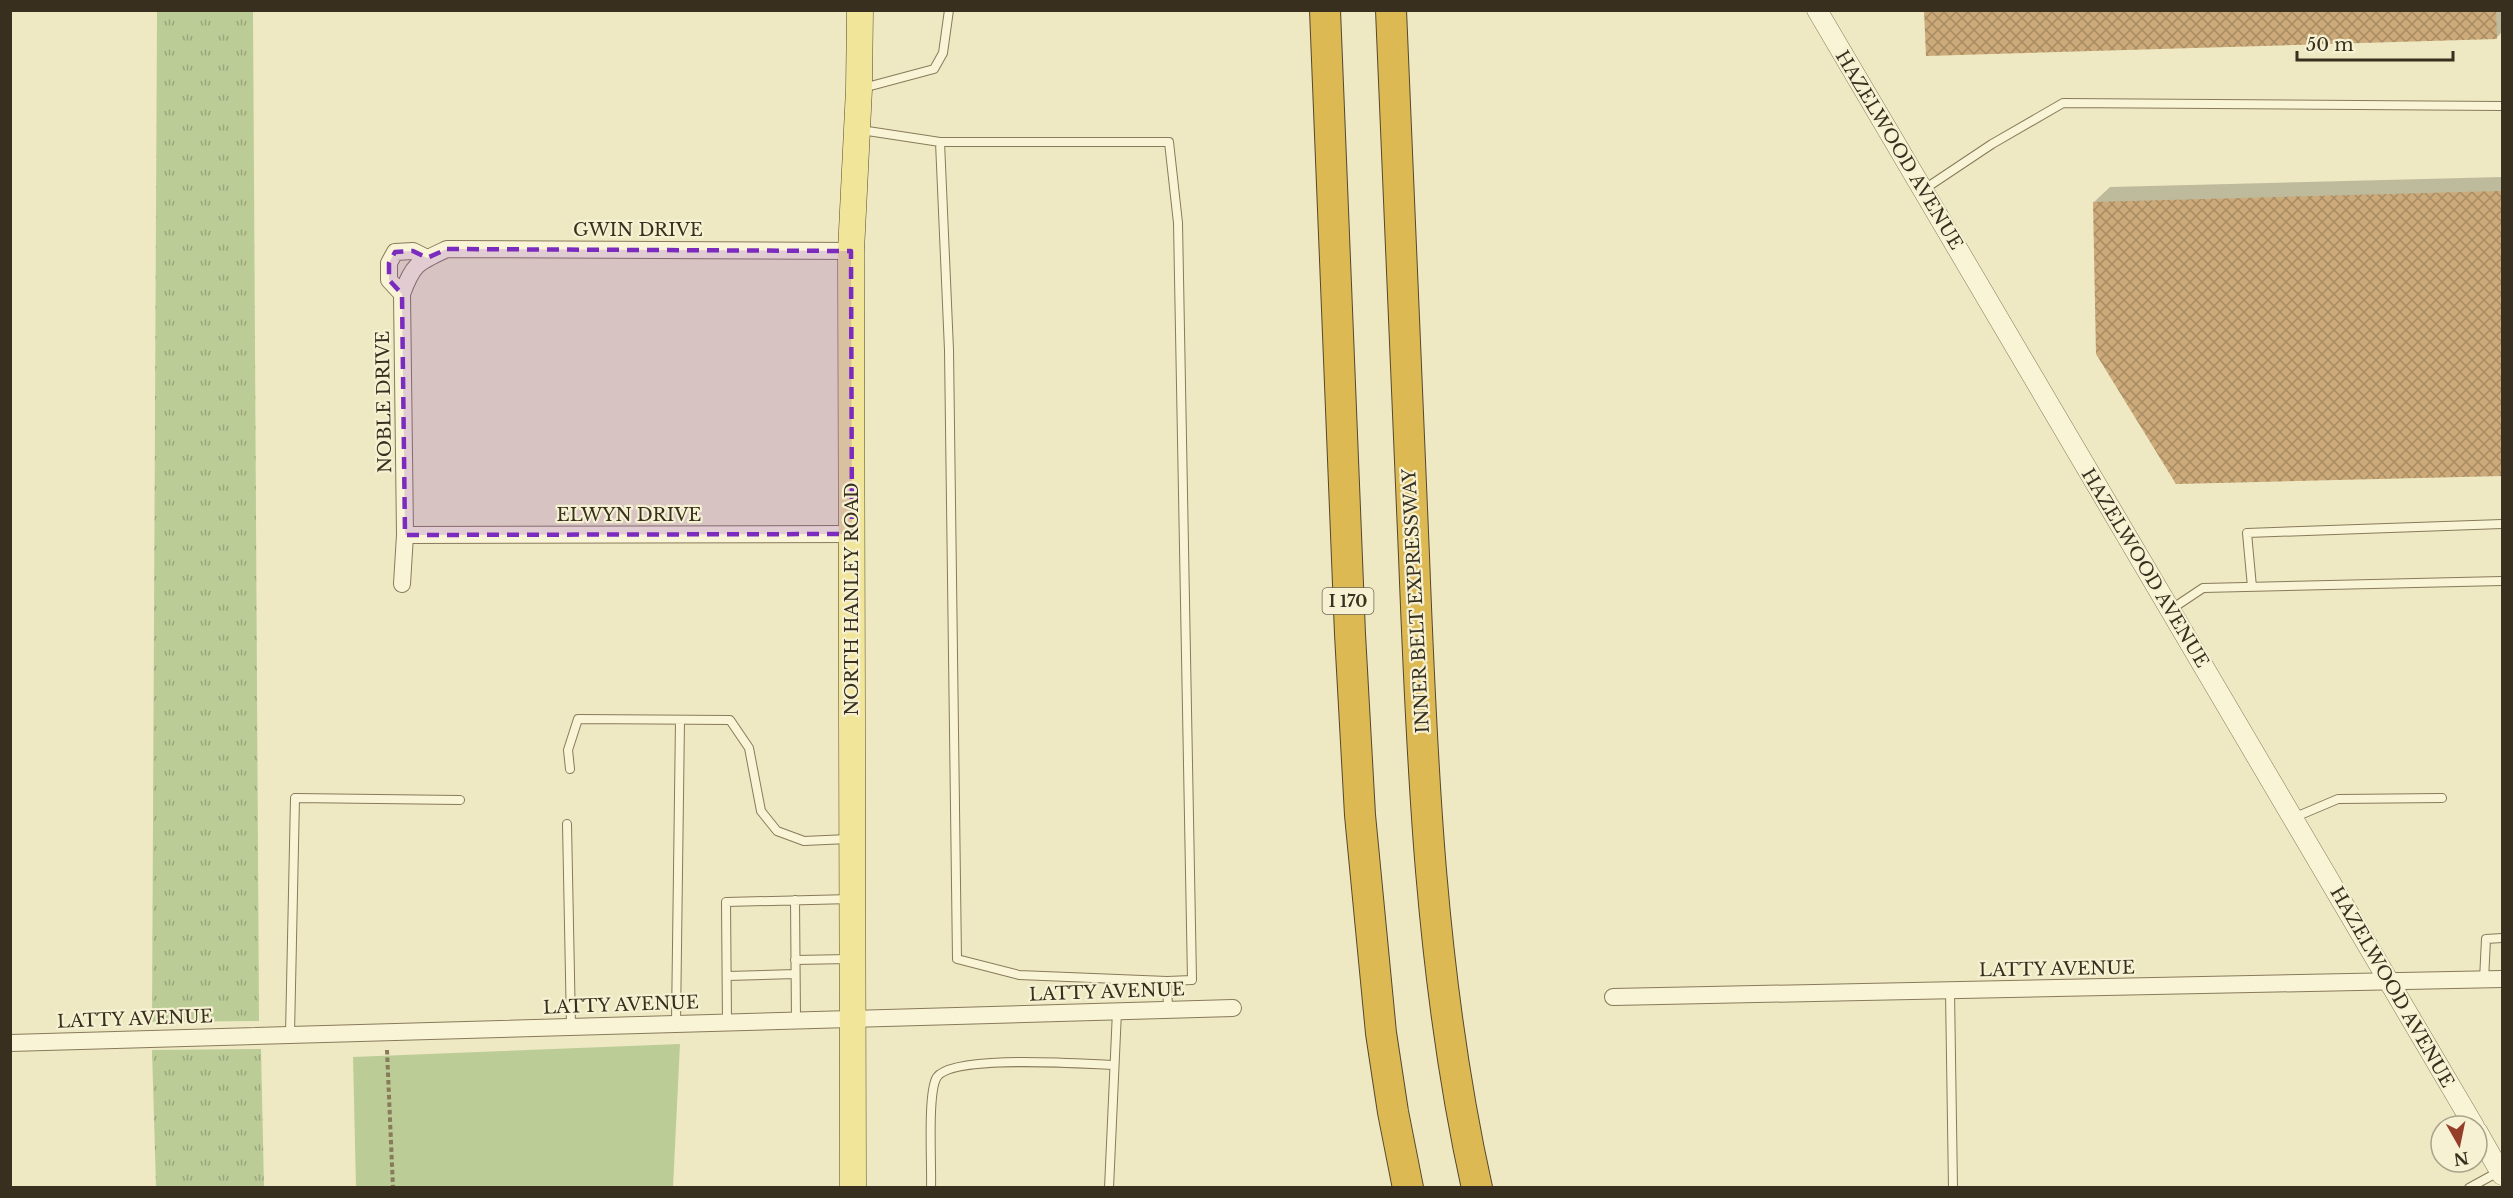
<svg xmlns="http://www.w3.org/2000/svg" width="2513" height="1198" viewBox="0 0 2513 1198" font-family="'Libre Baskerville',serif">
<defs>
<pattern id="grass-tufts" width="24" height="20" patternUnits="userSpaceOnUse" patternTransform="scale(1.5)"><rect width="24" height="20" fill="#bccc97"/><path d="M3 7l-1-3M5 7V3M7 7l1-3M15 17l-1-3M17 17v-4M19 17l1-3" fill="none" stroke="#9aa67b"/></pattern>
<pattern id="building-cross-hatch" width="8" height="8" patternUnits="userSpaceOnUse" patternTransform="scale(1.5)"><rect width="8" height="8" fill="#ccaa79"/><path d="M0 0l8 8M0 8l8-8" fill="none" stroke="#a78b63"/></pattern>
</defs>
<rect width="100%" height="100%" fill="#eee9c3"/>
<path fill="url(#grass-tufts)" d="M157 11H253L259 1021 152 1022Z
M261 1049 264 1187H156L152 1050Z"/>
<path fill="#bccc97" d="M680 1044 673 1187H356L353 1057Z"/>
<path fill="#0003" d="M1926 10H2502V32L2496 38Z
M2502 177V474L2176 483 2094 202 2110 187Z"/>
<path fill="url(#building-cross-hatch)" d="M1924 10H2496L2497 39 1926 56Z
M2502 191V476L2176 484 2096 354 2093 202Z"/>
<g fill="none" stroke-linecap="round" stroke-linejoin="round">
<g stroke="#887a5a" stroke-width="10">
<path id="service" d="M863 88 934 69 943 53 949 10
M861 130 940 142 949 350 957 959 1019 975 1167 981 1168 1010
M940 142H1169L1178 223 1192 980 1167 981
M1923 190 1992 144 2063 103 2502 106
M2252 587 2247 533 2502 524
M2170 610 2203 588 2502 581
M570 769 568 750 578 719 730 720 749 748 761 811 777 831 804 841 848 839
M2293 818 2338 799 2442 798
M567 824 571 1026
M795 900 796 1020
M795 960 849 959
M727 976 795 974
M2484 980 2486 939 2502 938
M1950 991 1953 1188
M727 1022 726 902 851 899
M676 1023 680 720
M290 1034 295 798 460 800
M931 1188C932 1166 927 1092 937 1077 953 1054 1084 1064 1114 1065
M1109 1188 1117 1011
M2469 1188 2500 1171"/>
</g>
<g stroke="#887a5a" stroke-width="18">
<path id="minor" d="M402 294 389 280V263L395 252 413 251 427 258
M405 535 852 534
M402 584 405 535 402 294C413 264 417 263 447 249L851 251
M1613 997 2502 979
M10 1043 1233 1008"/>
</g>
<g stroke="#887a5a" stroke-width="21">
<path id="tertiary" d="M1817 10 2474 1126
M2477 1131 2502 1175"/>
</g>
<g stroke="#55472e" stroke-width="27">
<path id="primary" d="M853 1188 851 251 859 89 860 10"/>
</g>
<g stroke="#55472e" stroke-width="32">
<path id="motorway" d="M1325 10 1350 634 1360 815 1381 1033 1393 1112 1408 1188
M1391 10C1399 192 1406 374 1414 556 1422 767 1431 981 1477 1188"/>
</g>
<path stroke="#887a5a" stroke-width="4" stroke-dasharray="4.5 3" stroke-linecap="butt" d="M387 1050 393 1188"/>
<use href="#service" stroke="#f9f4d6" stroke-width="8"/>
<use href="#minor" stroke="#f9f4d6" stroke-width="16"/>
<use href="#tertiary" stroke="#f9f4d6" stroke-width="20"/>
<use href="#primary" stroke="#f1e59a" stroke-width="26"/>
<use href="#motorway" stroke="#ddb954" stroke-width="30"/>
</g>
<path fill="#7b2cbf" fill-opacity="0.2" stroke="#7b2cbf" stroke-width="4.5" stroke-dasharray="12 8" stroke-linejoin="round" d="M447 249 851 251 852 534 405 535 402 294 389 280V263L395 252 413 251 427 258Z"/>
<g text-anchor="middle" dominant-baseline="central" stroke-width="4.5" stroke-linejoin="round" paint-order="stroke">
<rect fill="#f5f1d2" stroke="#716954" stroke-width="1.5" x="1322.5" y="588" width="51" height="26" rx="4.5"/>
<g font-size="16" font-weight="bold" fill="#382f1e">
<text x="1348" y="601">I 170</text>
</g>
<g font-size="18" fill="#382f1e" stroke="#f5f1d2">
<text transform="translate(1899 150) rotate(59)">HAZELWOOD AVENUE</text>
<text x="638" y="230">GWIN DRIVE</text>
<text transform="translate(384 402) rotate(-91)">NOBLE DRIVE</text>
<text x="629" y="515">ELWYN DRIVE</text>
<text transform="translate(2145 568) rotate(59)">HAZELWOOD AVENUE</text>
<text transform="translate(852 599) rotate(-90)">NORTH HANLEY ROAD</text>
<text transform="translate(1416 601) rotate(-93)">INNER BELT EXPRESSWAY</text>
<text transform="translate(2057 969) rotate(-1)">LATTY AVENUE</text>
<text transform="translate(2392 987) rotate(60)">HAZELWOOD AVENUE</text>
<text transform="translate(1107 992) rotate(-2)">LATTY AVENUE</text>
<text transform="translate(621 1005) rotate(-2)">LATTY AVENUE</text>
<text transform="translate(135 1019) rotate(-2)">LATTY AVENUE</text>
</g>
</g>
<rect width="2513" height="1198" fill="none" stroke="#382f1e" stroke-width="24"/>
<g transform="translate(2459 1144) rotate(171)"><circle r="28" fill="#f5f1d2" stroke="#a9a38a" stroke-width="1.5"/>
<path d="M0-4.5L10 22L0 15L-10 22Z" fill="#963d2a"/>
<text y="-9" font-size="16" font-weight="bold" text-anchor="middle" fill="#382f1e">N</text>
</g>
<path d="M2297 51v9h156v-9" fill="none" stroke="#382f1e" stroke-width="3"/>
<text x="2306" y="51" font-size="18" fill="#382f1e" stroke="#f5f1d2" stroke-width="4.5" paint-order="stroke">50 m</text>
</svg>
